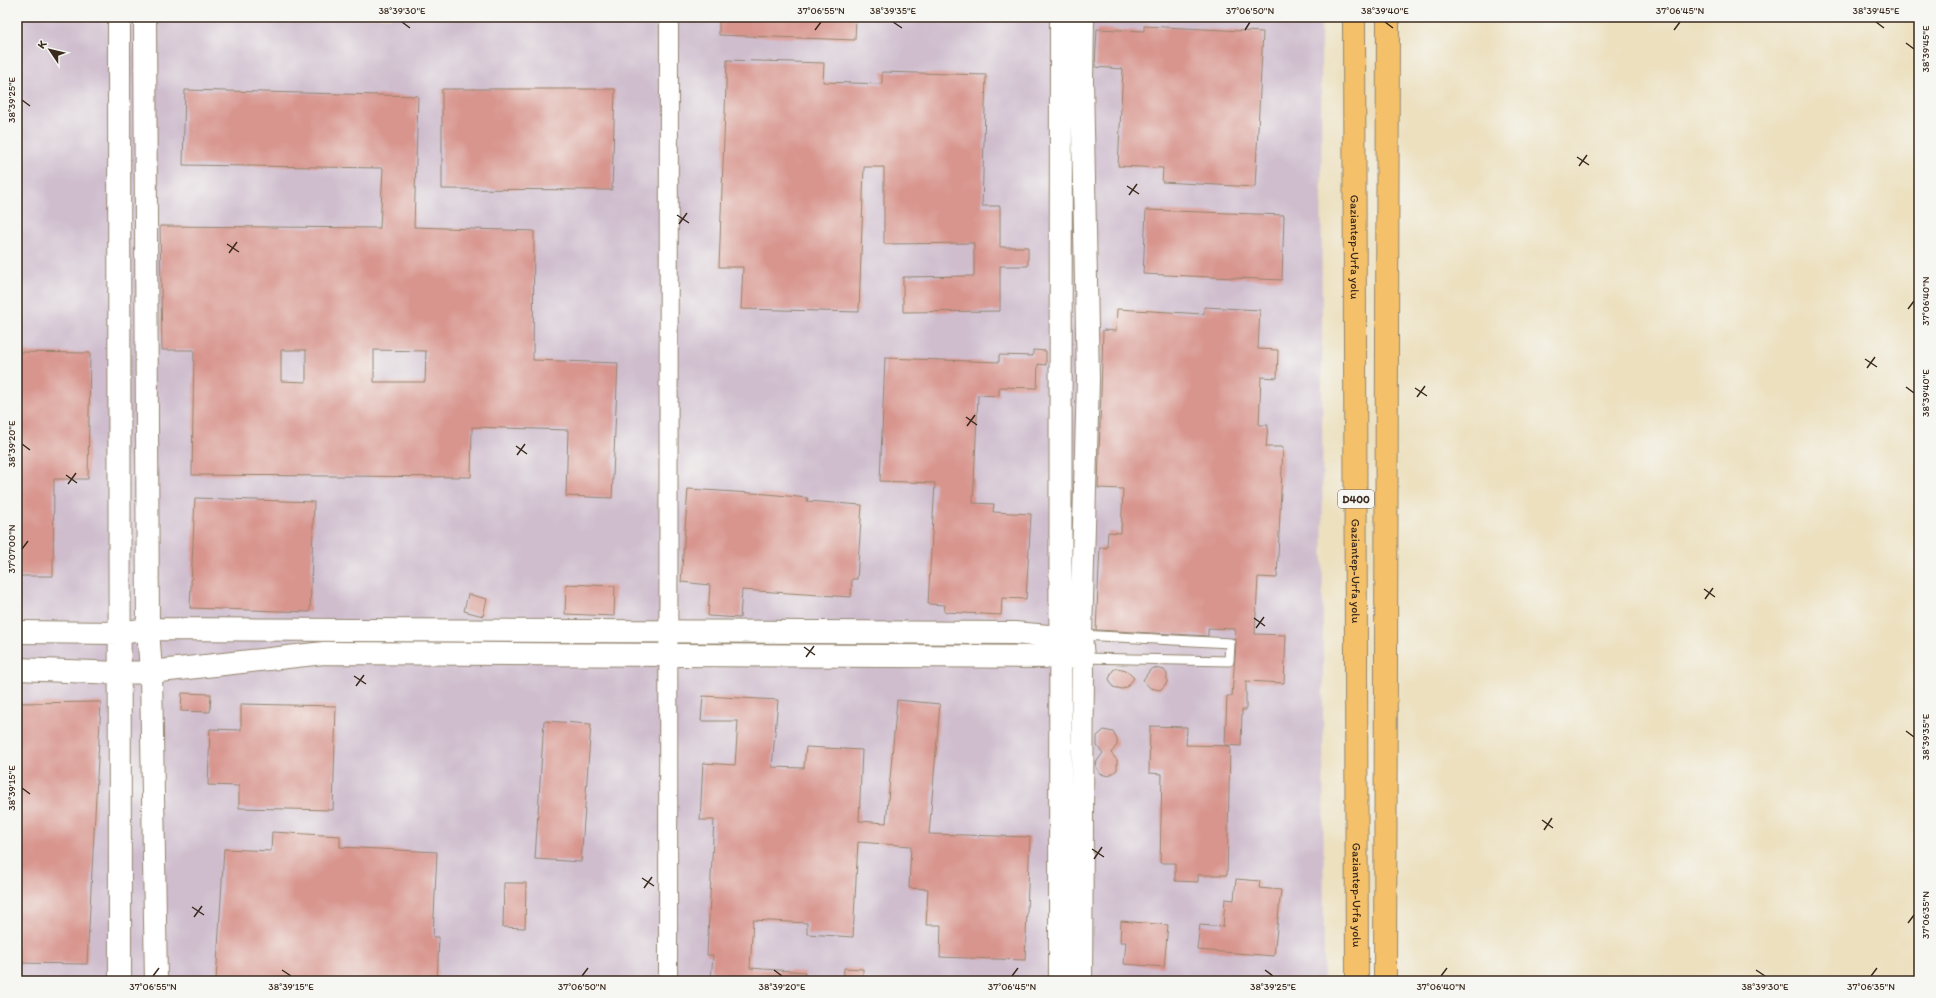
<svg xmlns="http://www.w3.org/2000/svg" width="1936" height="998" viewBox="0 0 1936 998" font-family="Itim,sans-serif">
<rect width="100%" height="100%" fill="#f6f6f2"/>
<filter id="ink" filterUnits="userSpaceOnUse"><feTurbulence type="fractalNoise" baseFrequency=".025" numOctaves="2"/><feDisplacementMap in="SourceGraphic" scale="8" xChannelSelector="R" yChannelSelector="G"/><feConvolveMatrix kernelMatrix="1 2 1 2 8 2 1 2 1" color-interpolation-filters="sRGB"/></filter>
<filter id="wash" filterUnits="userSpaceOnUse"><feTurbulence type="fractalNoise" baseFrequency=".012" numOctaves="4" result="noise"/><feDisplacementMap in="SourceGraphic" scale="16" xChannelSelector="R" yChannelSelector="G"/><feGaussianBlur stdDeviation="0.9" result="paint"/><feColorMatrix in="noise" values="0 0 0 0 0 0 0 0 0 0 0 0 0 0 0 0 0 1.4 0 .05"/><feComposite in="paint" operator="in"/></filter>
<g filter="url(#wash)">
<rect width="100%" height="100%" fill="#ece0bf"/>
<path fill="#cfbdce" d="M17 17H1321L1324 981H17Z"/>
<g id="blocks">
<path fill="#d8958e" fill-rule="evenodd" d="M719 17H856L855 40 719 35Z
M1144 26 1263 32 1255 187 1162 182 1163 168 1118 166 1123 69 1095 67 1097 29 1144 31Z
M727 60 824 63 823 82 882 84V72L986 75 982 206H1000V247H1028V266H1000V311L903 312V277L974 276V243L884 244V167H864L859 312 741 309 743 267H719Z
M442 89H615L612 190 442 189Z
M185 90 418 96 414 227 534 231 533 360 618 363 612 498 566 496 568 430 472 427 471 477 192 475 194 350H162L160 226 380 228 383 168 183 165ZM281 350H306V382L281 381ZM374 350 426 351 425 382H374Z
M1146 210 1284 215 1282 280 1143 274Z
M1204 307 1260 310 1258 349 1278 350 1277 378 1261 377 1259 425H1268L1266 447H1283L1277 578 1258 577 1255 634 1286 635 1284 683 1246 681V710H1242L1241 746 1225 745 1227 696H1232L1236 643 1235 629 1208 628V636L1096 630 1100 547 1107 548 1108 532 1121 533 1123 489 1098 488 1103 330 1116 331 1117 309 1204 314Z
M1033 350 1046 351V365L1038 364 1037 388 999 387V396L978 395 973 503 994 504 993 512 1031 514 1026 599 1002 598 1001 615 944 612 945 605 928 604 935 483 880 481 885 358 999 362V355L1033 356Z
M17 352 90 353 88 479H54L53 576H17Z
M688 489 767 494 808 498 807 501 862 505 857 579H852L851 597 742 590 740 618 708 616 710 585 681 582Z
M195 498 314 502 310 612 190 608Z
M566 584 615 586 614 616 565 614Z
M468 594 487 599 483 616 464 611Z
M1117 668 1126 670 1134 678 1127 687 1122 689 1113 687 1109 679 1113 670Z
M1154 668 1164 670 1167 674V683L1160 690 1150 688 1143 680 1150 670Z
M182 693 211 694 210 712 181 711Z
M703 696 778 700 772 767 804 768 806 747 862 750 859 821 886 823 897 700 940 704 929 834 1030 837 1025 960 940 957 941 925H926L928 889 909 888 911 846 858 842 853 937 807 934V923L753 920 750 968 805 972V981H711L713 955H707L714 820H700L703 763 735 765 738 721H701Z
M101 702 87 964 17 963V703Z
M241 704 336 706 333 810 239 808V786L208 785 210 729 241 730Z
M544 721 591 724 581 862 535 859Z
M1150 726 1187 727 1186 745 1230 746 1227 875H1198V882L1175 881V863H1160L1162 774 1149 773Z
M1104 730 1113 732 1117 740V745L1111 753 1117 760V770L1109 776 1100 774 1096 766 1097 761 1103 753 1097 746V736Z
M272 832 340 836V847L437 852 433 937H439L437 981H216L224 849 271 851Z
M1236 879 1260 881 1259 888 1281 890 1274 956 1197 950 1200 925 1223 927 1225 899 1234 900Z
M504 883H526L525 928 503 927Z
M1121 921 1168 925 1164 967 1124 964 1126 942H1120Z
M844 968 863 969V981H843Z"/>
</g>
</g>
<g filter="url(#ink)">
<use href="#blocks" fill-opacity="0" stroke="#94856e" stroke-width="1"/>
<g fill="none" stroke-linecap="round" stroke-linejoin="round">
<g stroke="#94856e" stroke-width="11">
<path id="service" d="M1081 635 1230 643 1229 661 1083 658"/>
</g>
<g stroke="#94856e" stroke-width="20">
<path id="minor" d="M668 981 669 17"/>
</g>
<g stroke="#94856e" stroke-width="24">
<path id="tertiary" d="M119 17 120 981
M145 17 148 629 151 672 156 981
M17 632 120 633 148 629 1014 633 1060 637 1081 635
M17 669 118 673 151 672 324 653 1061 657 1083 658
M1060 981 1061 17
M1081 981 1083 658 1081 635 1088 379 1082 81 1083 17"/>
</g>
<g stroke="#94856e" stroke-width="24">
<g id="trunk">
<path id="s1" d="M1354 17 1357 981"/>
<path d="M1385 981 1388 17"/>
</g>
</g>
<use href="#service" stroke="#fff" stroke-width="9"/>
<use href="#minor" stroke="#fff" stroke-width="18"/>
<use href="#tertiary" stroke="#fff" stroke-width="22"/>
<use href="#trunk" stroke="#f4c16b" stroke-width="22"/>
</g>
</g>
<path fill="none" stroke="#3b2a1e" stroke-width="1.5" d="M402 22 410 28M893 22 902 28M1385 22 1393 28M1876 22 1884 28M815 30 821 22M1245 30 1250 22M1674 30 1680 22M1906 43 1914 49M22 100 30 106M1577 157 1589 165M1579 166 1587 155M1127 186 1139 194M1129 195 1137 184M677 215 689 223M679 224 687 213M227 244 239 252M229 253 237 242M1908 309 1914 301M1865 359 1877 367M1867 368 1875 357M1906 387 1914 393M1415 388 1427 396M1417 397 1425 386M966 417 977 425M967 426 975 415M22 444 30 450M516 446 527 454M517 455 525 444M66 475 77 483M68 484 76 473M22 549 28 541M1704 589 1715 597M1705 599 1713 588M1254 618 1265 626M1256 628 1264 617M804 647 815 655M806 657 814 646M354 676 366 684M356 686 364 675M1906 731 1914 737M22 788 30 794M1542 820 1553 828M1544 830 1552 818M1092 849 1104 857M1094 859 1102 847M642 878 654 886M644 888 652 877M192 907 204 915M194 917 202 906M1908 923 1914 915M282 970 291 976M774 970 782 976M1265 970 1273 976M1756 970 1765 976M153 976 159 968M582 976 588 968M1012 976 1018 968M1441 976 1447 968M1871 976 1877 968"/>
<g text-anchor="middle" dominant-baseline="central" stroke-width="3" stroke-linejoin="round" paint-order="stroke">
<rect fill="#f6f6f2" stroke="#73675e" stroke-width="1" x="1338" y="490" width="36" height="18" rx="3"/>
<g font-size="11" font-weight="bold" fill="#3b2a1e">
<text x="1356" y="499">D400</text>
</g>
<g font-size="12" fill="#3b2a1e" stroke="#f6f6f2">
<text stroke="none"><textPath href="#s1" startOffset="230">Gaziantep-Urfa yolu</textPath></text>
<text stroke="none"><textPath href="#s1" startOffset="554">Gaziantep-Urfa yolu</textPath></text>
<text stroke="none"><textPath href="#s1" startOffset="878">Gaziantep-Urfa yolu</textPath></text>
</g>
</g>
<rect width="1936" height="998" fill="none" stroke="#f6f6f2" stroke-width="44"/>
<g transform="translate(50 50) rotate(305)" stroke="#f6f6f2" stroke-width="3" paint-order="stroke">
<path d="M0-3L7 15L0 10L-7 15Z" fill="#3b2a1e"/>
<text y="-6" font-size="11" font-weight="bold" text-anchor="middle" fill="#3b2a1e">K</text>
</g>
<rect x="22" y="22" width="1892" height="954" fill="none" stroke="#3b2a1e" stroke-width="1.5"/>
<g font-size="10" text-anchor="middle" fill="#3b2a1e">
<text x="402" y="14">38°39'30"E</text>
<text x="821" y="14">37°06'55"N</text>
<text x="893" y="14">38°39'35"E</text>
<text x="1250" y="14">37°06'50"N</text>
<text x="1385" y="14">38°39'40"E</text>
<text x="1680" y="14">37°06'45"N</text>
<text x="1876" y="14">38°39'45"E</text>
<text transform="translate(1925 49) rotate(-90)" y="4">38°39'45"E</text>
<text transform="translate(11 100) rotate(-90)" y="4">38°39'25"E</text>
<text transform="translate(1925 301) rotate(-90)" y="4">37°06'40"N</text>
<text transform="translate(1925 393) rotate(-90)" y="4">38°39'40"E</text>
<text transform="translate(11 444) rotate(-90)" y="4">38°39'20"E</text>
<text transform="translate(11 549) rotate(-90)" y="4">37°07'00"N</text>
<text transform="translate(1925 737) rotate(-90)" y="4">38°39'35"E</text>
<text transform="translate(11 788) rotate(-90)" y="4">38°39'15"E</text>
<text transform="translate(1925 915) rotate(-90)" y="4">37°06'35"N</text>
<text x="153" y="990">37°06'55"N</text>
<text x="291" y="990">38°39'15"E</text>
<text x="582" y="990">37°06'50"N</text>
<text x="782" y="990">38°39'20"E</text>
<text x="1012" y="990">37°06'45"N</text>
<text x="1273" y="990">38°39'25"E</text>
<text x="1441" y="990">37°06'40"N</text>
<text x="1765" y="990">38°39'30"E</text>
<text x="1871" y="990">37°06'35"N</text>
</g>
</svg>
